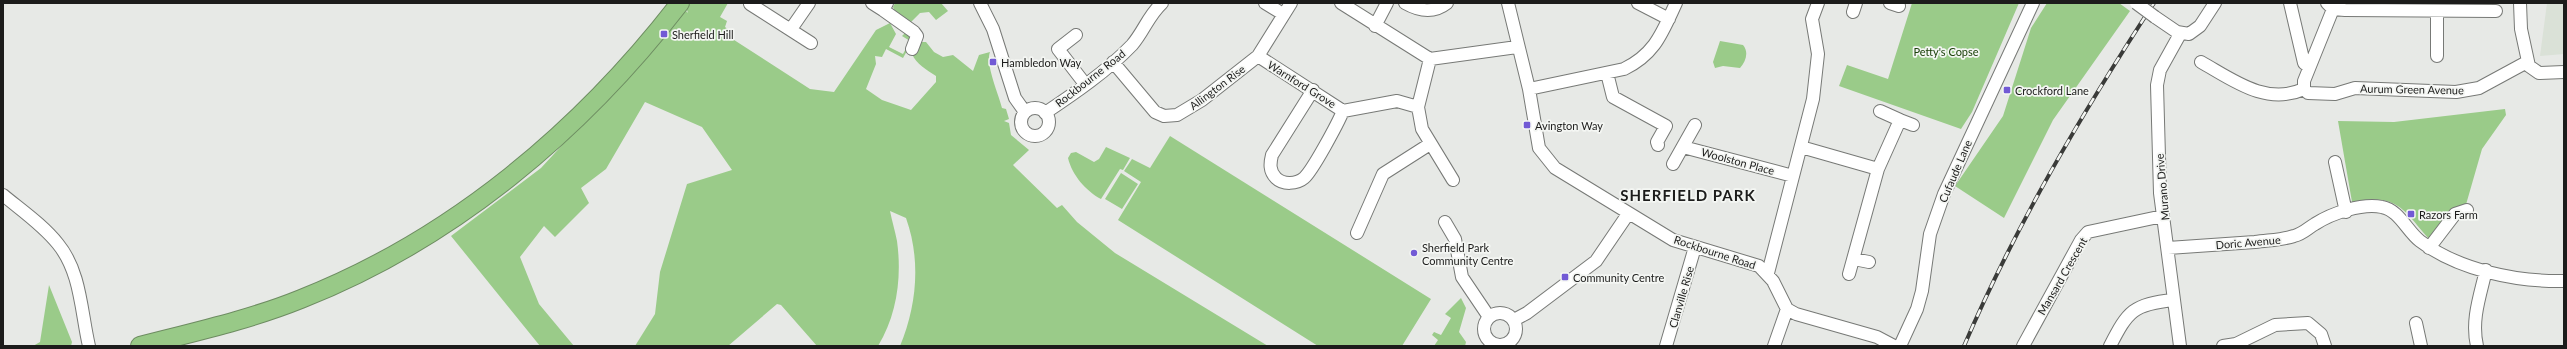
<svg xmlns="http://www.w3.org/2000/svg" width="2567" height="349" viewBox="0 0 2567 349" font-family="Lato,sans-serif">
<rect width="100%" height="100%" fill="#e7e9e6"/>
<path fill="#dae1d7" d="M2547 3H2564V54L2540 56Z"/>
<path fill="#9acb89" d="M689 3H728L720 17 727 21 725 27 729 30 728 32 734 33 731 38 810 89 834 92 876 30 890 23 896 34 889 47 903 54 910 41 902 36 905 33H909L912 42 903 58 886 49 882 57 875 56 876 64 866 89 882 100 911 110 936 82V76C927 70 916 64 912 54L919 42H926L934 52 943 57 953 55 973 71 979 55 990 52C985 64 999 95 1002 108L1006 109 1009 119 1004 121 1009 123 1011 135 1029 150 1013 165 1057 208 1062 205 1077 222 1115 253 1268 346H900C917 305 921 260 906 218L890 211C892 221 895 231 897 241 902 277 897 315 878 346H817L781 305 777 304 728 346H635L655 314 660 272 687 184 732 170 702 127 645 102 606 169 581 188 589 203 555 237 544 226 520 257 539 304 574 346H540L451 236 541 168 686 11 688 13 686 7Z
M895 3H941L948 11 936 20 929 12 920 13 911 22 895 12 893 7Z
M1912 3H2019L1972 112 1961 129 1839 86 1847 65 1888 79Z
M2047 3H2119L2130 11 2053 120 2004 218 1955 186 2003 116 2031 28Z
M1720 41 1743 45C1749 52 1746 61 1740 68L1723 66 1715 68 1713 62Z
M2505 109 2506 115 2482 149 2465 208 2429 239C2402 208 2397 193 2352 202L2338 121 2394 122Z
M1170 136 1431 299 1402 346H1318L1118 220 1141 182 1124 171 1132 159 1150 168Z
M1106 147 1130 158 1123 170 1120 169 1101 199C1086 191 1072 175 1068 158L1071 153 1076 152 1094 162 1099 159Z
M1121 173 1138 184 1122 209 1105 199Z
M49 285 72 342 71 346H33L40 342Z
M1461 298 1466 308 1459 332 1466 342 1465 346H1434L1438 340 1432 335 1434 332 1441 335 1451 318 1445 314Z"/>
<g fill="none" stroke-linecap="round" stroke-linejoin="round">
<g stroke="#777976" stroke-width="14">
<path id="minor" d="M872 3 883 10
M887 3 883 10 914 32 917 36 912 49
M980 3 993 29 1015 98 1025 112
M1265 3 1283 14
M1341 3 1430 59 1517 47
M1405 3C1419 11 1433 14 1447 3
M1508 3 1529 89 1539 148 1555 168 1673 240 1759 266 1773 281 1787 309 1796 314 1877 337 1894 346
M1638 3 1669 19
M1890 3 1899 6
M2290 3 2304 63 2309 67
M2327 3 2333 9 2345 10 2496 11
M2520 3 2521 29 2529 66 2539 73 2564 72
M750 4 811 43
M2333 9 2304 81V89L2308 93 2335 94 2355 88 2456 92 2479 88 2527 62
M2437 11V56
M1853 12 1856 3
M2155 17 2177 32 2189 34 2200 26 2215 3
M1375 26 1387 3
M791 29 809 3
M1076 35 1058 49 1085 84
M1258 56 1343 111 1397 101 1418 107
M1430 59 1418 107 1422 129 1453 180
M1113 62 1155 112 1164 116 1177 115 1202 100 1258 56 1291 3
M2201 62C2233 80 2266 106 2304 89
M1607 73 1613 97 1666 126 1657 142 1658 145
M1529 89 1624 69C1655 54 1662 33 1676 3
M1313 90 1272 155C1270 163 1269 171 1276 178 1283 185 1297 184 1304 178 1313 170 1338 123 1343 111
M1021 122a14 14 0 1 1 28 0a14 14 0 1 1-28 0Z
M1880 111 1900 120
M1045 113C1075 93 1107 71 1132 45 1144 31 1148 16 1162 3
M1683 147 1793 176
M1801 147 1878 169 1849 274
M2335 162 2346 212
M1673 164 1695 125
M1878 169 1900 120 1913 125
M3 195C21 210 43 225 58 244 81 272 81 312 89 346
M1445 222 1455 239 1462 277 1489 317
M1357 233 1383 174 1430 144
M2168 248C2197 246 2226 244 2255 242 2269 240 2282 240 2294 236 2303 234 2308 228 2315 224 2332 213 2362 203 2382 207 2399 210 2407 231 2420 241 2459 270 2516 282 2564 281
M2429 248 2455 214 2467 210
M1854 259 1869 262
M1768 273 1813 99 1818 54 1812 19 1818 3
M1484 329a16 16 0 1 1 32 0a16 16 0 1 1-32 0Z
M1514 320 1527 313 1596 261 1628 214
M2416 323 2421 346
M1666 346 1695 247
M1774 346 1787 309
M1900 346 1917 309 1922 291 1930 234 1944 194 2033 3
M2023 346 2081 240 2088 232 2163 216
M2110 346C2128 311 2133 304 2174 300
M2180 346 2160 193 2157 85 2160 70 2180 34
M2223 346 2236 344 2275 325 2308 323 2321 334 2325 346
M2477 346C2471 320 2480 296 2486 270"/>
</g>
<g stroke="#6d8c61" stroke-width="20">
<path id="highway" d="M140 346C194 332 249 320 301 299 453 239 581 131 680 3"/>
</g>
<use href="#minor" stroke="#fff" stroke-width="12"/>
<use href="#highway" stroke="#98c987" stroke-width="18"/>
<g stroke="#3a3b39" stroke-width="4">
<path id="rail" d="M1964 346C2016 225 2082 113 2154 3"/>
</g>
<use href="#rail" stroke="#f4f6f3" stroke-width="2.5" stroke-dasharray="8" stroke-linecap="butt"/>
<g stroke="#777976" stroke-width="14" stroke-linecap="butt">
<path id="minor-bridge" d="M2136 3 2155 17"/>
</g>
<use href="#minor-bridge" stroke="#fff" stroke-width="12"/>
</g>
<g fill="#725ad5" stroke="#f4f6f3" stroke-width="1.5">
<rect x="660" y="30" width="8" height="8" rx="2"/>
<rect x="989" y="58" width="8" height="8" rx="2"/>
<rect x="2003" y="86" width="8" height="8" rx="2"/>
<rect x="1523" y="121" width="8" height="8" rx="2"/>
<rect x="2407" y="210" width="8" height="8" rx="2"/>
<circle cx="1414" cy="253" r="4"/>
<rect x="1561" y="273" width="8" height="8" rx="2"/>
</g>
<g text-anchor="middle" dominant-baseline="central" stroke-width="3.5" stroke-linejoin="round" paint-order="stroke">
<g font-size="11" fill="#1c1c1b" stroke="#f4f6f3" text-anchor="start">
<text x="672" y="34">Sherfield Hill</text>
<text x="1001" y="62">Hambledon Way</text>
<text x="2015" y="90">Crockford Lane</text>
<text x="1535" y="125">Avington Way</text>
<text x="2419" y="214">Razors Farm</text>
<text x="1422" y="247">Sherfield Park<tspan x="1422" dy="13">Community Centre</tspan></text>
<text x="1573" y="277">Community Centre</text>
</g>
<g font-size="11" fill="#1a4009" stroke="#f4f6f3">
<text x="1946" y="51">Petty's Copse</text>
</g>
<g font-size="11" fill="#1c1c1b" stroke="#f4f6f3">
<text transform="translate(1090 78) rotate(-38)">Rockbourne Road</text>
<text transform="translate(1302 84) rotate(32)">Warnford Grove</text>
<text transform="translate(1217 87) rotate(-37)">Allington Rise</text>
<text transform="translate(2412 89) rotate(1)">Aurum Green Avenue</text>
<text transform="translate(1738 161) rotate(15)">Woolston Place</text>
<text transform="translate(1955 171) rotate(-67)">Cufaude Lane</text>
<text transform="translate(2162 187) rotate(-95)">Murano Drive</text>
<text transform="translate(2248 242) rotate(-5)">Doric Avenue</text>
<text transform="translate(1715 252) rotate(18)">Rockbourne Road</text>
<text transform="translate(2062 276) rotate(-60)">Mansard Crescent</text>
<text transform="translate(1681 297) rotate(-74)">Clanville Rise</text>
</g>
<g font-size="15" font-weight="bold" letter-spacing="1" fill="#1c1c1b" stroke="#f4f6f3">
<text x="1688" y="195">SHERFIELD PARK</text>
</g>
</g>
<rect width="2567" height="349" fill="none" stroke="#1c1c1b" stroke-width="8"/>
</svg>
